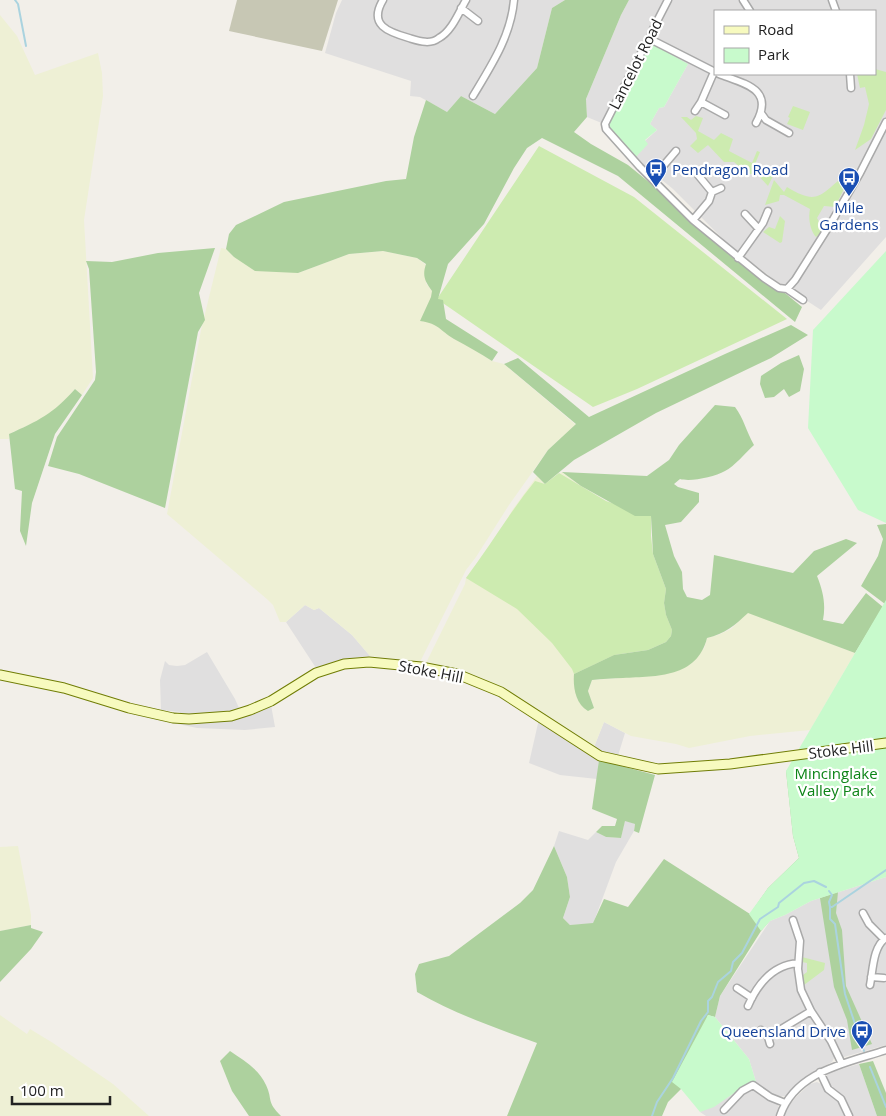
<svg xmlns="http://www.w3.org/2000/svg" width="886" height="1116" viewBox="0 0 886 1116" font-family="'Open Sans',sans-serif">
<rect width="100%" height="100%" fill="#f2efe9"/>
<path fill="#e0dfdf" fill-rule="evenodd" d="M342 0H565L552 8 537 68 495 114 461 96 447 112 420 97 410 96 411 81 325 53 336 13Z
M629 0H886V237L821 310 772 278 731 247 673 189 635 158 645 141 657 130 650 124 659 108 664 107 688 64 604 124 587 117 586 99 621 15ZM715 11H875V74H715Z
M305 605 314 610 319 608 352 635 370 656 345 659 316 668 286 622Z
M207 652 235 699 242 715 271 705 275 727 245 730 197 728 178 724 180 712 161 710 160 680 165 661 169 665 177 666 185 665Z
M539 719 599 760 597 779 560 775 529 763Z
M604 722 625 733 617 759 611 757 594 747Z
M625 820 635 824 634 831 616 862 593 924 570 925 563 918 570 897 567 877 554 846 559 831 588 840 596 832 606 837 621 838Z
M886 877V1045L844 1057 840 1054 835 1056 832 1062 806 1076 791 1089 786 1096 776 1097 760 1087 756 1082 749 1059 715 1017 720 996 770 921 785 915 811 901Z
M859 1064 877 1116H784L789 1106 796 1097 810 1084 817 1082 821 1084 828 1082 826 1076 831 1072Z
M752 1084 765 1098 777 1103 779 1108 775 1116H706L700 1112Z"/>
<path fill="#c7c7b4" d="M237 0H338L322 51 229 31Z"/>
<path fill="#eef0d5" d="M0 15 17 36 35 75 98 53 102 73 103 96 84 220 93 378 82 395 75 389 64 402 45 418 9 434V439H0Z
M221 248 226 249 234 257 298 273 349 254 383 251 417 258 426 265V283L432 291 433 323 454 339 471 347 492 361 504 364 576 425 548 450 509 505 476 557 466 570 420 662 370 656 352 635 319 608 314 610 305 605 286 622H280L273 605 268 600 167 514 201 330Z
M562 472 581 486 606 501 666 589 664 603 666 615 672 630 574 674 594 708 588 691 592 680 620 678 704 649 707 638 718 635 731 629 748 612 855 653 810 730 750 736 689 748 676 744 631 736 604 722 594 747 517 697 471 675 426 663 465 584 466 578 496 537 513 509 537 476 545 484Z
M18 846 31 915V925L0 931V847Z
M0 1015 27 1034 30 1029 53 1043 113 1084 149 1116H0Z"/>
<path fill="#cdebb0" d="M875 69 886 72V110L871 139 855 150 864 125 869 104 865 87 860 88 857 74H875Z
M793 106 810 112 803 130 787 124 790 118 788 117Z
M696 116 703 118 698 131 714 140 721 133 733 139 729 151 752 163 757 151 760 152 755 164 774 174 768 186 757 174H748L734 162H724L708 145 698 153 690 146 697 139 696 133 681 117H687L691 120Z
M539 146 634 197 787 319 637 389 593 407 437 299Z
M844 176 849 179 835 207 824 206 817 218 821 225 822 232 816 237C810 230 808 218 810 209L784 195H780L779 201 765 205 774 180 784 192 787 187C818 206 820 195 844 176Z
M780 216 785 221 782 242 780 243 763 232 769 227 775 229Z
M559 473 606 501 651 516V536L653 554 666 589 664 603 666 615 672 630 671 636 666 642 648 650 614 655 574 674 572 669 552 643 517 609 466 578C490 546 510 512 535 481L545 484Z
M802 957 825 963 824 970 804 985 803 975 807 972V963L802 962Z"/>
<path fill="#add19e" d="M565 0H629L621 15 586 99 587 117 574 132 591 144 628 165 802 307 795 322 618 176 542 138 527 148 514 168 484 224 448 264 438 299 443 300 446 319 498 352 492 361C480 353 467 346 454 339 439 330 440 324 420 321L431 297 432 291C425 281 422 276 426 264L417 258 383 251 349 254 298 273 255 271 234 257 226 249 229 234 236 225 284 202 386 181 406 179 414 137 426 100 447 112 461 96 495 114 537 68 552 8Z
M215 248 199 293 205 320 198 332 165 508 79 474 48 466 57 437 95 380 96 372 89 269 86 261 112 262 158 253Z
M791 325 808 335 771 358 656 413 574 460 545 484 533 472 548 450 576 424 504 364 518 358 589 417 725 354Z
M799 355 804 369 800 391 789 397 784 389 774 397 765 398 760 384 761 376 781 363Z
M75 389 82 395 55 434 32 503 26 546 20 531 22 491 15 489 9 434C38 421 53 414 75 389Z
M715 405 735 407C744 419 746 431 754 445 746 452 734 467 725 471 714 477 691 482 680 479L674 484 678 487 699 493V502L681 522 665 525 674 556 682 572 683 589 687 597 702 600 710 595 714 555 793 573 814 551 846 539 857 543 817 576C823 591 826 604 823 620L843 624 866 593 883 607 855 653 748 613C735 625 725 634 707 638 697 678 657 676 623 678 613 678 602 679 592 680L588 691 594 708 588 711C575 704 573 686 574 674L614 655 648 650 666 642 671 636 672 630 666 615 664 603 666 589 653 554 651 516H635L581 486 562 472 647 476 669 460 679 445Z
M886 524V601L885 604 861 586 878 556 883 539 877 525Z
M861 732 778 911 761 931 720 996 715 1017 708 1015 681 1089 668 1102 662 1116H507L537 1043C496 1028 455 1014 417 992L415 974 419 964 449 956 520 903 533 890 554 846 567 877 570 897 563 918 570 925 593 923 604 899 628 907 664 859 750 914 768 888 799 858 793 836 786 771Z
M599 760 655 775 639 833 634 831 635 824 625 821 621 838 606 837 596 832 602 826H615L617 819 592 809Z
M838 892 836 913 842 930 846 986 872 1044 852 1050 847 1020 834 987 820 898Z
M31 925V928L43 932 31 949 0 982V931Z
M230 1051C243 1060 259 1069 266 1085 273 1100 266 1101 281 1116H249L232 1091 220 1061Z
M873 1061 886 1093V1116H877L859 1064Z"/>
<path fill="#c8facc" d="M649 42 688 64 664 107 659 108 650 124 657 130 645 140 648 144 635 158 606 126Z
M886 251V523L858 510 808 428 813 330Z
M886 600V877L811 901 785 915 770 921 761 931 749 914 768 888 799 858 793 836 786 771Z
M708 1015 715 1017 749 1059 756 1082 737 1091 714 1107 700 1112 681 1089 672 1082Z"/>
<g fill="none" stroke-linecap="round" stroke-linejoin="round">
<path stroke="#aad3df" stroke-width="2" d="M15 0 18 4 26 46
M829 891 832 895 829 902 830 907H832L886 870
M830 907V919L835 924 845 994 864 1051
M870 1067 886 1107
M652 1116 657 1102 673 1078 701 1021 708 1012V1001L712 997 718 982 731 971 733 962 742 953 760 919 778 907 779 903 804 883 814 881 826 887"/>
<g stroke="#a9a9a9" stroke-width="9">
<path id="street" d="M383 0C368 25 388 32 409 38 419 41 430 45 439 38 452 31 459 12 466 0
M668 0 651 33 650 39 645 45 605 124 606 129 640 167 693 220 764 278 779 288 787 289 803 300
M743 0 750 11
M832 0 836 11
M461 8 478 21
M650 39 715 72
M719 74C745 84 775 89 756 123
M850 74 851 88
M473 96C491 66 511 36 514 0
M701 102 725 115
M695 111 701 102 714 72
M761 113 766 120 789 133
M702 171 698 175 712 192
M652 179 676 151
M745 214 758 228
M693 220 709 201 712 192 721 188
M738 258 763 223 768 211
M787 289 795 280 831 223 860 173 886 122
M863 913 869 924 884 939
M793 920 800 941 798 969 801 990 811 1011 831 1041 842 1064
M871 977 884 978
M870 985C873 970 873 946 886 938
M737 988 752 998
M748 1006C758 983 773 965 798 963
M761 1030 768 1037
M770 1044 768 1037 811 1011
M820 1072 828 1089 841 1099 849 1116
M724 1110 742 1091 753 1085 770 1097 785 1103
M780 1116C795 1071 847 1063 886 1050"/>
</g>
<g stroke="#707d05" stroke-width="11">
<path id="secondary" d="M0 675 64 688 129 708 173 718 189 719 231 716 250 710 271 701 316 673 344 664 369 662 421 667 457 674 501 692 600 756 658 769 730 764 886 743"/>
</g>
<use href="#street" stroke="#fff" stroke-width="6"/>
<use href="#secondary" stroke="#f7fabf" stroke-width="9"/>
</g>
<defs>
<g id="bus-pin" transform="scale(1.125)"><path d="M0 17L-7.5 6A9.5 9.5 0 1 1 7.5 6Z" fill="#1a4fb4" stroke="#fff"/><path d="M-5-6H5V4H4V6H2V4H-2V6H-4V4H-5ZM-3.5-4V0h7V-4ZM-3.5 1.2v1.5H-2V1.2ZM2 1.2v1.5H3.5V1.2Z" fill="#fff"/></g>
</defs>
<g fill-rule="evenodd">
<use href="#bus-pin" x="656" y="169"/>
<use href="#bus-pin" x="849" y="178"/>
<use href="#bus-pin" x="862" y="1031"/>
</g>
<g text-anchor="middle" dominant-baseline="central" stroke-width="4.5" stroke-linejoin="round" paint-order="stroke">
<g font-size="15" fill="#222" stroke="#fff">
<text transform="translate(635 64) rotate(-63)">Lancelot Road</text>
<text transform="translate(431 671) rotate(11)">Stoke Hill</text>
<text transform="translate(841 749) rotate(-7)">Stoke Hill</text>
</g>
<g font-size="15" fill="#164399" stroke="#fff" text-anchor="start">
<text x="672" y="169">Pendragon Road</text>
<text x="849" y="207" text-anchor="middle">Mile<tspan x="849" dy="17">Gardens</tspan></text>
<text x="846" y="1031" text-anchor="end">Queensland Drive</text>
</g>
<g font-size="15" fill="#0c8416" stroke="#fff">
<text x="836" y="773">Mincinglake<tspan x="836" dy="17">Valley Park</tspan></text>
</g>
</g>
<rect x="714" y="10" width="162" height="65" fill="#ffffff" stroke="#a7a7a7"/>
<rect x="724" y="26" width="25" height="8" fill="#f7fabf" stroke="#a7a7a7"/>
<text x="758" y="35" font-size="15" fill="#222222">Road</text>
<rect x="724" y="48" width="25" height="15" fill="#c8facc" stroke="#a7a7a7"/>
<text x="758" y="60" font-size="15" fill="#222222">Park</text>
<path d="M12 1096v8h98v-8" fill="none" stroke="#222222" stroke-width="2.5"/>
<text x="20" y="1096" font-size="15" fill="#222222" stroke="#ffffff" stroke-width="4" paint-order="stroke">100 m</text>
</svg>
